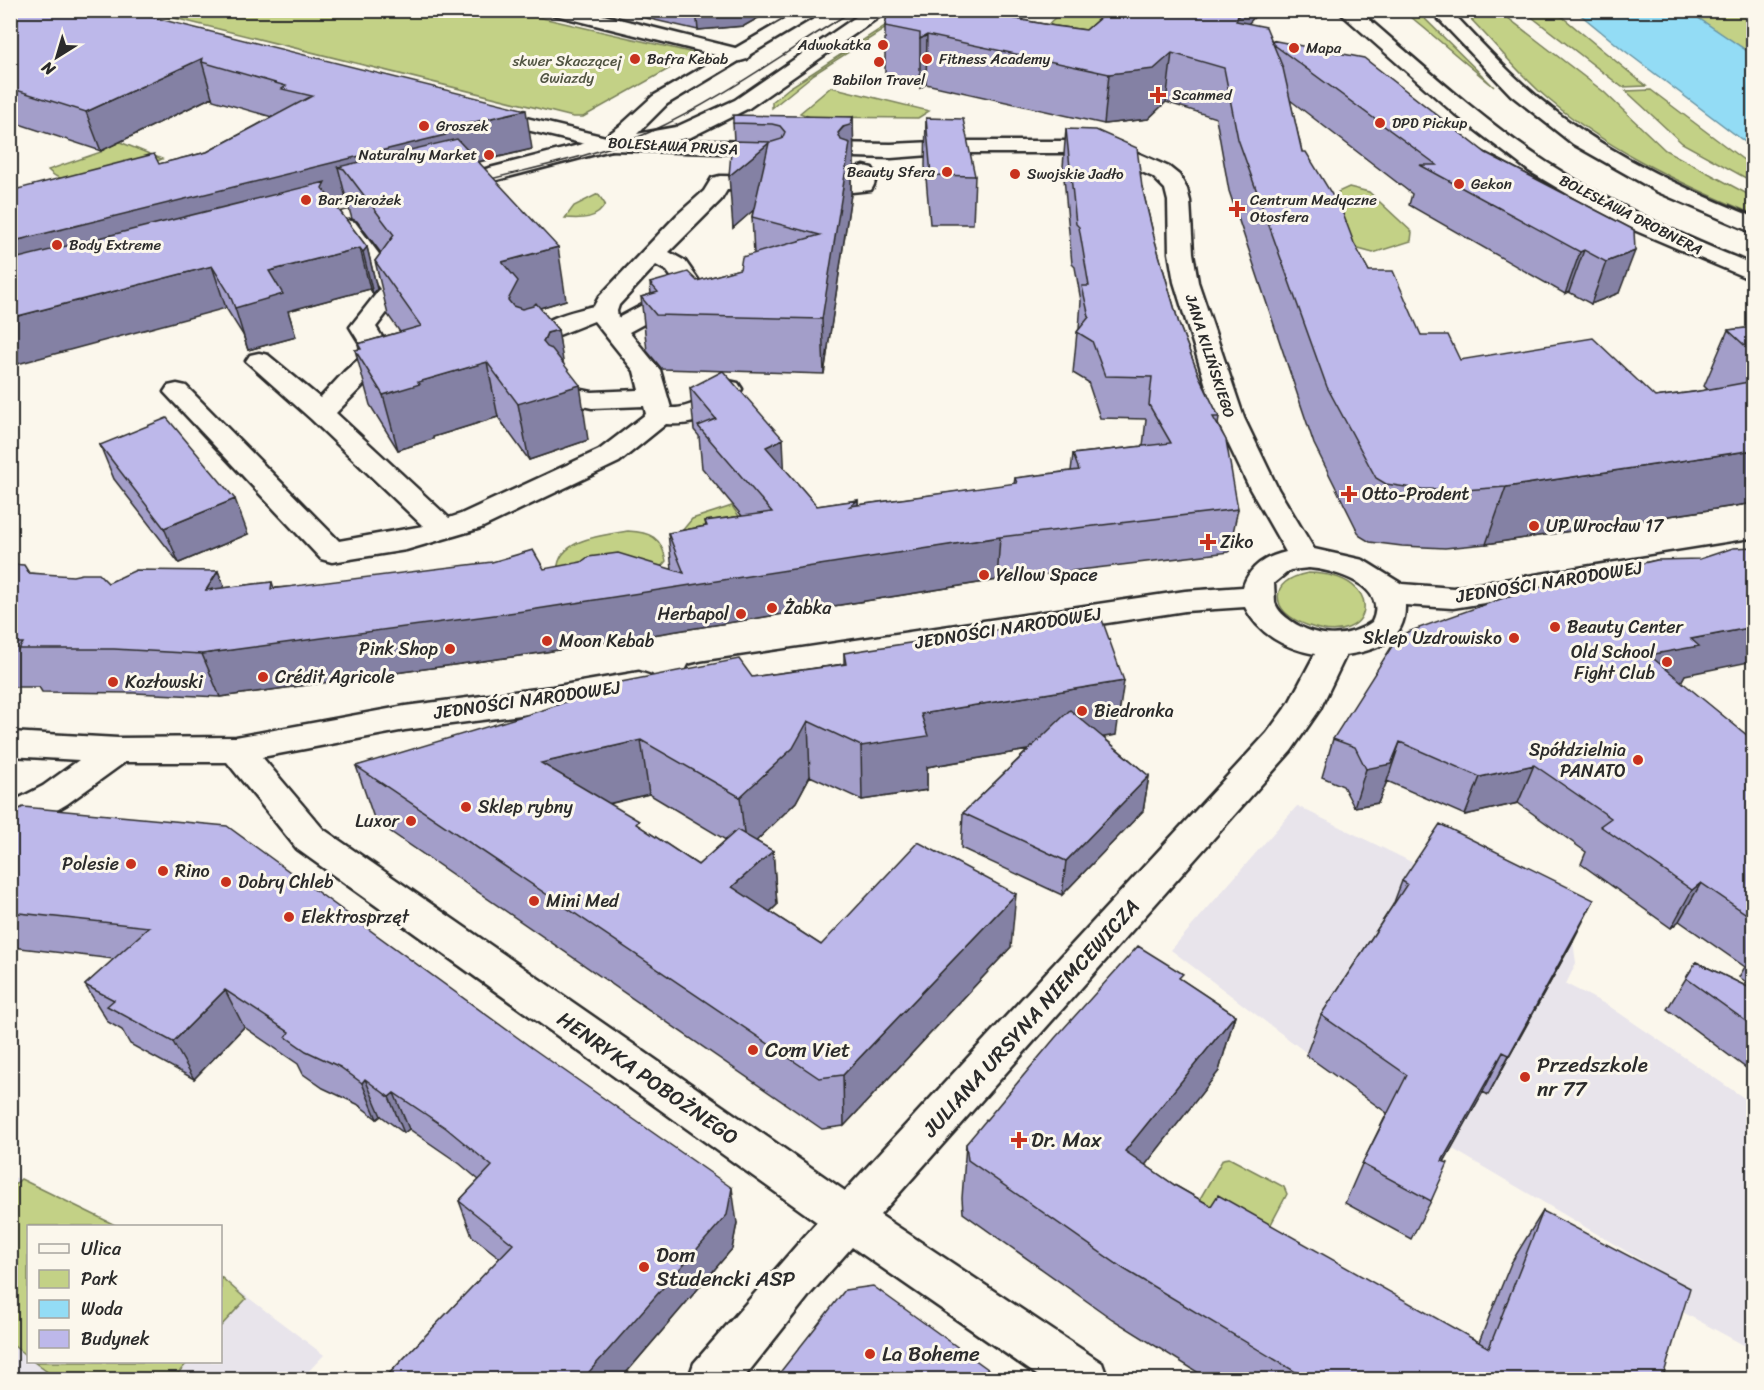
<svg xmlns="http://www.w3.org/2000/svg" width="1764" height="1390" viewBox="0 0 1764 1390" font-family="Sriracha,sans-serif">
<rect width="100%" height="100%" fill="#fbf7ec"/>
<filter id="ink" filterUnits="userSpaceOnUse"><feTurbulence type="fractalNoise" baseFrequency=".0167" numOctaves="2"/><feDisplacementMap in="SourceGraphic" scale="12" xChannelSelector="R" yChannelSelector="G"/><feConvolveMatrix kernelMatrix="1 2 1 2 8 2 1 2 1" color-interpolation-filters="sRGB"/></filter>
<g filter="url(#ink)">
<path fill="#e8e4eb" d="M1297 806 1573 941 1576 963 1566 984 1609 1006 1747 1100 1753 1093V1350L1675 1308 1680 1283 1363 1096 1307 1056 1308 1054 1171 950Z
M10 1175 117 1226H28V1362H220L221 1277 324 1355 301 1379H11Z"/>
<path fill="#c3d186" stroke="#777e58" stroke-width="1.5" d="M1101 10 1106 15 1107 25 1037 43C1053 8 1067 11 1101 10Z
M128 11H512L694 53 692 56 583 117H573L174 18Z
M908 11H913L814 74 772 108V102L789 88Z
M1404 11H1417L1494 87Z
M1463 11H1499L1604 92 1665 150 1753 197V214C1679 183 1600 146 1539 91 1512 66 1489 37 1463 11Z
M1524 11H1555L1646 86 1622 87Z
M1688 11H1753V55L1693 16Z
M831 87 929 111 918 118 810 117 800 113Z
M1651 90 1753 167V182L1682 143 1626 91Z
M120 142 162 159C141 169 83 185 60 178 56 177 51 173 48 170L101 152 99 150Z
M1349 187 1369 192 1412 232 1411 241 1373 253 1355 248 1336 203 1338 192Z
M598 194 605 204C598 220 580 219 565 218L574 206Z
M732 506 758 544 682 531 692 519Z
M628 531C650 532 662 537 666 561L652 577 558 576C552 540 601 535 628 531Z
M1308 573C1391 574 1374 650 1309 626 1298 622 1285 616 1280 605 1272 584 1293 576 1308 573Z
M1229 1158 1284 1187 1287 1194 1262 1241 1198 1202 1223 1159Z
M21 1179 117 1226H28V1357L10 1343 11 1188Z
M221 1277 246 1299 221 1326H220Z
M34 1362H188L172 1380 57 1379Z"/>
<path fill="#93dcf5" stroke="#6995a4" stroke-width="1.5" d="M1576 11H1688L1753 55V148L1621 48Z"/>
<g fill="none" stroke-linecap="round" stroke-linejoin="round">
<g stroke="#2b2b2b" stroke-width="5">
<path id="street" d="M549 10H583L747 51 750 55 747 59 740 61 551 14Z
M484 108 610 138 635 140 891 144 956 141H1081L1126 148 1169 167 1179 175 1187 189 1190 201 1193 253 1198 282 1244 418 1278 489 1314 549 1363 560 1402 584 1453 588 1754 540V560L1453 608 1405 605C1406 641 1377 650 1346 655L1320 709 1291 751 880 1215 1102 1363 1108 1380H1044L852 1247 811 1293 742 1380H688L694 1363 817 1222 297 849 227 762H125L67 804 23 830 10 833V803L43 786 79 760 10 756V732L118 738 236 737 405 706 552 687 639 672 651 676 655 684 651 692 639 696 552 711 405 730 262 757 323 829 845 1191 1267 733 1289 703 1315 654C1286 649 1258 634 1245 607L1185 611 702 685 690 682 686 674 690 666 702 663 1185 591 1243 587C1250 565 1266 557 1286 552L1250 489 1216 418 1174 282 1169 253 1168 201 1165 189 1153 177 1113 159 1081 153H956L891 158 610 150 477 118 474 114 477 110ZM1309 568C1333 570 1390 585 1372 622 1347 640 1315 638 1291 621 1284 616 1278 611 1275 603L1274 583 1290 570Z
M864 166 872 168C877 175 876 183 871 190L852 192 844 190 841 185 844 180 852 178 856 168Z
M720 176 774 177 782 179 785 184 782 189 774 191 727 190 721 200 669 252 685 261 704 288 701 293 629 332 660 370 671 408C688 409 710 397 720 383L729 381 738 383 742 389 732 404C707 417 696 426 666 424L619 462 481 528 406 550 332 562 321 559 164 392 168 386 177 384 186 386 339 541 423 526 311 419 246 361 250 355 259 353 268 355 320 398 345 371 366 353 350 327 380 289 335 227 339 222 347 220 355 222 405 289 376 327 393 355 336 413 449 518 461 514 599 450 646 414 644 406 592 408 558 401 554 395 558 389 567 387 592 392 639 390 634 371 594 321 559 335 548 345 542 358 533 361 524 358 520 353C529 321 565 313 594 306L599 297 677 215 704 191 712 178ZM656 265 667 271 678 286 618 318 617 311 619 305Z"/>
</g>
<g stroke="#2b2b2b" stroke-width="5">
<path id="secondary" d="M801 10H824L667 104 637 134 676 127 735 100 866 10H889L749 108 691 137 662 143 611 150 447 193 439 191 436 186 439 181 602 139 620 126 653 96Z
M1337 10H1358C1419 62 1479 118 1546 162 1611 204 1682 236 1754 265V281L1634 230 1581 202 1529 171 1456 115Z
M1430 10H1450C1486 48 1521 87 1563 117 1621 160 1687 190 1754 217V233L1658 192 1573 144 1511 95Z
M394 193 402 195 405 200 402 205 298 231 290 229 286 224 290 219Z"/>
</g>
<use href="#street" fill="#fbf7ec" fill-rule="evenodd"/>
<use href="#secondary" fill="#fbf7ec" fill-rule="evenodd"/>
<path stroke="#2b2b2b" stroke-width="1.5" d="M479 182C536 167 596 156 650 132 722 99 786 51 854 10
M324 216 365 205"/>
</g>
<path fill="#a39ec9" stroke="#2b2b2b" stroke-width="1.5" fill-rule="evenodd" d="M10 10 532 149 479 162 566 300 540 308 558 330 563 364 588 440 529 460 498 417 433 437V439L398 450 370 405 355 350 359 349 358 344 400 332 388 315 375 261 381 253 357 221 352 219 347 202 335 205 367 247 377 289 373 294 370 289 288 311 296 337 248 350 243 335 226 308 159 164 207 152 272 117 213 100 212 97 101 151 10 121Z
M615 10H772L744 26 698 30 615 11Z
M888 10H1037L1022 20 1055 26 1086 30 1109 10H1261L1248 23 1271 40 1634 230 1619 293 1591 304 1569 292 1565 294 1409 205 1412 194 1290 100 1302 152 1369 271 1421 335 1460 360 1655 397 1708 390 1704 386 1728 330 1754 327V503L1486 544 1445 548 1402 546 1370 542 1360 536 1314 444 1229 191 1216 118 1166 102 1148 119 1104 124 926 84 920 88 919 83 885 75V26Z
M853 117 854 167 851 175V194L824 374 662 369 647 351 641 297 651 294 650 283 697 281 740 269 754 254 752 217 753 210 733 228 734 141 733 123Z
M926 118 975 176 973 224H930L925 166Z
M1066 129 1142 187 1155 241 1179 324 1199 376 1219 417 1218 426 1238 509 1229 552 997 580 533 654 220 697 134 693 42 692 39 687H10V564L29 573 108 583 218 571 224 588 272 582 274 588 544 569H672L668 533 706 526 705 521 742 516 702 468 699 436 694 430 690 388 784 468 817 506 858 500V505L1014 484 1015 478 1071 471 1073 454 1143 446 1146 419 1100 418 1088 382 1073 373 1077 332 1079 329 1081 301 1075 267 1072 264 1063 167Z
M100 445 248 534 179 563 114 479Z
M1657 560 1685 675 1681 682 1754 741V987L1739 977 1745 967 1679 921 1671 928 1581 864 1586 852 1518 803 1465 815 1387 781 1378 803 1354 807 1343 786 1322 777 1333 739 1623 574 1626 567Z
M844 653 1116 735 1103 737 1149 776 1143 811 1062 895 961 848 963 813 1028 750 927 767V790L862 800 810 776 796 802 756 841 773 851 777 905 770 912 821 945 1011 947 844 1126 822 1129 375 821 356 766 752 677 844 664ZM649 794 726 840 698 865 639 826 609 804Z
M10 814 737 1223 732 1249 620 1380H386L385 1378 500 1258 472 1236 459 1201 479 1180 460 1164 409 1129 404 1133 381 1116 377 1119 357 1104 323 1088 303 1074 298 1064 244 1027 194 1079 130 1044 122 1030 108 1022 85 985 114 959 12 947 10 949Z
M1402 881 1573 941 1488 1095 1483 1092 1444 1162 1431 1201 1411 1239 1345 1203 1362 1164 1387 1113 1306 1055 1321 1015 1393 905Z
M1696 962 1754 990V1074L1667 1009Z
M1182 980 1235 1015 1219 1071 1145 1165 1176 1186 1211 1206 1479 1342 1511 1263 1543 1211 1662 1380H1210L1112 1319 963 1213 962 1198 966 1144Z"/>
<path fill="#8481a4" stroke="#2b2b2b" stroke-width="1.5" d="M696 10H772L744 26 698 30Z
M966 10H1037L982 47Z
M1240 10H1261L1246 26 1236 21Z
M927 35 926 84 920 88V39Z
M1172 53 1166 102 1148 119 1104 124 1109 74Z
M203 58 202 62 212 97 101 151 86 112Z
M526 110 532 149 452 168 338 167 347 202 10 288V242L440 130Z
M853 117 854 167 851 175V194L824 374 822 319 838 133Z
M769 143 772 194 733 228 729 176Z
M367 247 377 289 373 294 363 252Z
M558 247 566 300 523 313 527 335 508 300 502 262Z
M360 248 370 289 288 311 296 337 248 350 235 308 269 271Z
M1584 250 1569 292 1565 294 1580 252Z
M1635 251 1619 293 1591 304 1606 262Z
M212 266 226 308 10 366V318Z
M558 330 567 385H580L588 440 529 460 518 404 547 333Z
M487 362 498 417 433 437V439L398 450 383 395 418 382Z
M783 439 785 481 766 447Z
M1754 450V503L1486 544 1506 487Z
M235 499 248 534 179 563 164 528Z
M858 500V543L850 506Z
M1000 537 997 580 533 654 220 697 202 654Z
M218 571 235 614 206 590Z
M1754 627V661L1685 675 1680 684 1649 655 1691 639Z
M1124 681 1116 735 927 767V790L862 800 861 746 921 714Z
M808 721 810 776 796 802 746 851 740 797Z
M641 740 649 794 553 817 541 763Z
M1400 742 1387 781 1378 803 1354 807 1366 769Z
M1534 765 1518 803 1465 815 1480 777Z
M1149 776 1143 811 1062 895 1066 861Z
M773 851 777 905 738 941 732 887Z
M1701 883 1679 921 1671 928 1692 890Z
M1016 894 1011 947 844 1126 843 1075Z
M1594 900 1573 941 1488 1095 1509 1055Z
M225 990 244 1027 194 1079 173 1042Z
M1235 1015 1219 1071 1114 1205 1125 1151Z
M1503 1052 1483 1092 1423 1199 1442 1161Z
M365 1079 381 1116 377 1119 362 1083Z
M394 1093 409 1129 404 1133 389 1097Z
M732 1188 737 1223 732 1249 620 1380H582Z"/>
<path fill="#bdb8ea" stroke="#2b2b2b" stroke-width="1.5" d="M10 10H123L526 110 440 130 445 135 10 242V191L154 154 159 164 207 152 312 96 282 89 286 86 202 62 203 58 86 112 10 88Z
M888 10H967L1055 26 1086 30 1109 10H1240L1236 21 1266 27 1283 68 1302 152H1306L1342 211 1354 243 1369 271H1393L1421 335H1448L1460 360 1593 338 1655 397 1694 392 1754 381V450L1506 487 1464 490 1419 489 1386 484 1376 478 1327 387 1238 139 1224 68 1172 53 1154 69 1109 74 927 35 920 39V33L885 26Z
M1271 40 1364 58 1486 153 1634 230 1635 251 1606 262 1584 250 1580 252 1420 165H1437L1273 44Z
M733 115 853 117 850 125 843 127 838 133 841 140 850 143 822 319 656 315 641 297 658 292 650 283 688 272 697 281 740 269 742 257 820 235 752 217 769 143 729 176 732 141 772 142 782 139 785 132 780 126 772 124 733 123Z
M926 118 963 119 975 176 931 175Z
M1066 129 1096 130 1137 148 1142 187 1155 241 1179 324 1199 376 1219 417H1213L1226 440 1238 509 1000 537 524 611 202 654 114 649H19L23 643H10V564L24 565 29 573 73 576 82 574H99L108 583 136 570 218 571 206 590 272 582 271 589 492 562 533 550 544 569 581 562 588 557 618 553 684 573 668 533 707 526 705 521 772 512 698 426 716 419 690 388 723 371 783 439 766 447 817 506 858 500 850 506 1017 483 1015 478 1079 470 1073 454 1171 443 1149 405 1152 377 1105 376 1092 341 1077 332 1089 317 1082 286H1089L1079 227 1076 224Z
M457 139 558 247 502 262 518 281 508 300 513 306 522 309 533 306 536 303 558 330 547 333 543 342 547 347 552 349 580 385 518 404 487 362 418 382 420 384 383 395 355 350 361 349 358 344 421 326 375 261 394 235 344 169 338 167Z
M325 182 322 188 367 247 363 252 360 248 269 271 283 294 235 308 229 293 212 266 10 318V260Z
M1754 327V354L1728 330Z
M167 418 235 499 164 528 100 445Z
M1754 547V627L1691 639 1699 646 1649 655 1754 741V919L1701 883 1692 890 1600 826 1611 818 1534 765 1480 777 1400 742 1391 764 1366 769 1355 747 1333 739 1399 635 1529 589 1631 573 1626 567 1657 560 1700 559 1733 548Z
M1100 614 1124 681 921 714 928 736 861 746 808 721 793 748 740 797 641 740 541 763 639 821 636 824 698 865 737 830 773 851 732 887 821 945 918 842 1016 894 843 1075 819 1078 356 766 546 709 621 682 739 659 752 677 846 664 844 653Z
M1070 710 1149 776 1066 861 963 813Z
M23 807 227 826 532 1048 732 1188 727 1215 582 1380H387L385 1378 513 1244 459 1201 492 1166 446 1128 394 1093 389 1097 365 1079 362 1083 340 1067 306 1051 286 1037 289 1032 225 990 173 1042 107 1006 114 1000 85 985 149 927 10 912V814Z
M1440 824 1594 900 1509 1055 1503 1052 1442 1161 1448 1163 1431 1201 1362 1164 1407 1075 1321 1015 1407 884 1402 881Z
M1138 946 1183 974 1179 978 1235 1015 1125 1151 1176 1186 1211 1206 1218 1195 1489 1348 1543 1211 1690 1288 1662 1380H1309L1124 1269 968 1160 966 1144 1055 1038Z
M1696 962 1754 990V1027L1686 978Z
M873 1286 1003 1380H774L845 1290Z"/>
</g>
<g fill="#c8321e" stroke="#fbf7ec" stroke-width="2">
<circle cx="883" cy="45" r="6"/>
<circle cx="1294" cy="48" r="6"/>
<circle cx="635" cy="59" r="6"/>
<circle cx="927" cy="59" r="6"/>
<circle cx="879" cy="62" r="6"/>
<path d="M1155 86h6v6h6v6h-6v6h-6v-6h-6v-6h6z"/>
<circle cx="1380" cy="123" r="6"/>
<circle cx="424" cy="126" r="6"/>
<circle cx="489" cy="155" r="6"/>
<circle cx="947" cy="172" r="6"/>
<circle cx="1015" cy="174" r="6"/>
<circle cx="1459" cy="184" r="6"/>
<circle cx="306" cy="200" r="6"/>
<path d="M1234 200h6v6h6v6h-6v6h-6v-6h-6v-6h6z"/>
<circle cx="57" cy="245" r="6"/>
<path d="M1346 485h6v6h6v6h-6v6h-6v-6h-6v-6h6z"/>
<circle cx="1534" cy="526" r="6"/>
<path d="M1205 533h6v6h6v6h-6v6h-6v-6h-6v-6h6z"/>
<circle cx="984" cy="575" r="6"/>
<circle cx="772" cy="608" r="6"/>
<circle cx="741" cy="614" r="6"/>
<circle cx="1555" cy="627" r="6"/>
<circle cx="1514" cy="638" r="6"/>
<circle cx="547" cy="641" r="6"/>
<circle cx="450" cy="649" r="6"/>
<circle cx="1667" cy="662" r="6"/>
<circle cx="263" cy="677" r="6"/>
<circle cx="113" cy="682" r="6"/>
<circle cx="1082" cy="711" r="6"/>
<circle cx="1638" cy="760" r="6"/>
<circle cx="466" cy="807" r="6"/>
<circle cx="411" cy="821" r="6"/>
<circle cx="131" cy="864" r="6"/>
<circle cx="163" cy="871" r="6"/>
<circle cx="226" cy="882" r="6"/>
<circle cx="534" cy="901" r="6"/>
<circle cx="289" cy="917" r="6"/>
<circle cx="753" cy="1050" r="6"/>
<circle cx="1525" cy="1077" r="6"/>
<path d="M1016 1131h6v6h6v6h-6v6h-6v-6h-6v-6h6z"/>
<circle cx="644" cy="1267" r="6"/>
<circle cx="870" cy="1354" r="6"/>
</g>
<g text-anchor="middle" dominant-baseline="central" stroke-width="6" stroke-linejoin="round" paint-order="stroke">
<g font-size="15" fill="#2b2b2b" stroke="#fbf7ec" text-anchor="start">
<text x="871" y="45" text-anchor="end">Adwokatka</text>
<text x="1306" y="48">Mapa</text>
<text x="647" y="59">Bafra Kebab</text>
<text x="939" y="59">Fitness Academy</text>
<text x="879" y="80" text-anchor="middle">Babilon Travel</text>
<text x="1172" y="95">Scanmed</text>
<text x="1392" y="123">DPD Pickup</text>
<text x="436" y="126">Groszek</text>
<text x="477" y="155" text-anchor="end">Naturalny Market</text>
<text x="935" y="172" text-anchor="end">Beauty Sfera</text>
<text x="1027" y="174">Swojskie Jadło</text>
<text x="1471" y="184">Gekon</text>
<text x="318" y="200">Bar Pierożek</text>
<text x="1250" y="200">Centrum Medyczne<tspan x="1250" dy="17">Otosfera</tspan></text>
<text x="69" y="245">Body Extreme</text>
</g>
<g font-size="15" fill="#515442" stroke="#fbf7ec">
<text x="567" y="61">skwer Skaczącej<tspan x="567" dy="17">Gwiazdy</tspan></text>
</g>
<g font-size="15" fill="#2b2b2b" stroke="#fbf7ec">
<text transform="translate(673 146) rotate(3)">BOLESŁAWA PRUSA</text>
<text transform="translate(1631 215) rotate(27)">BOLESŁAWA DROBNERA</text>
<text transform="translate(1210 356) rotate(72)">JANA KILIŃSKIEGO</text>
</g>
<g font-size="18" fill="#2b2b2b" stroke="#fbf7ec" text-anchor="start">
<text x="1362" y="494">Otto-Prodent</text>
<text x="1546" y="526">UP Wrocław 17</text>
<text x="1220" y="542">Ziko</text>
<text x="996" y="575">Yellow Space</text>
<text x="784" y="608">Żabka</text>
<text x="729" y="614" text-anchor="end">Herbapol</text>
<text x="1567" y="627">Beauty Center</text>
<text x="1502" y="638" text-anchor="end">Sklep Uzdrowisko</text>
<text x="559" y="641">Moon Kebab</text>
<text x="438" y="649" text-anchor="end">Pink Shop</text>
<text x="1655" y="652" text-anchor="end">Old School<tspan x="1655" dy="21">Fight Club</tspan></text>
<text x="275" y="677">Crédit Agricole</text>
<text x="125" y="682">Kozłowski</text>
<text x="1094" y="711">Biedronka</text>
<text x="1626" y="750" text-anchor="end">Spółdzielnia<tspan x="1626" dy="21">PANATO</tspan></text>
<text x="478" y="807">Sklep rybny</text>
<text x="399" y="821" text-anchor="end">Luxor</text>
<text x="119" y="864" text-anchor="end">Polesie</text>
<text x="175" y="871">Rino</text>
<text x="238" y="882">Dobry Chleb</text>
<text x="546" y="901">Mini Med</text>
<text x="301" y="917">Elektrosprzęt</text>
</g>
<g font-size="18" fill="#2b2b2b" stroke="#fbf7ec">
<text transform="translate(1549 582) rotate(-9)">JEDNOŚCI NARODOWEJ</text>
<text transform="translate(1008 628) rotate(-9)">JEDNOŚCI NARODOWEJ</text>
<text transform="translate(527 700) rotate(-8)">JEDNOŚCI NARODOWEJ</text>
</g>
<g font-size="21" fill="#2b2b2b" stroke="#fbf7ec">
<text transform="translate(1031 1018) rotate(-48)">JULIANA URSYNA NIEMCEWICZA</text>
<text transform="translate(648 1078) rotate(35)">HENRYKA POBOŻNEGO</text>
</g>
<g font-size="21" fill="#2b2b2b" stroke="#fbf7ec" text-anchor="start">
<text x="765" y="1050">Cơm Viet</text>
<text x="1537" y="1065">Przedszkole<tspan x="1537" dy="24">nr 77</tspan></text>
<text x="1031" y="1140">Dr. Max</text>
<text x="656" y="1255">Dom<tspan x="656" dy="24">Studencki ASP</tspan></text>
<text x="882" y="1354">La Boheme</text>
</g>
</g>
<rect width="1764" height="1390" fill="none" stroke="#fbf7ec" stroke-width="36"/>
<rect x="18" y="18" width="1728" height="1354" fill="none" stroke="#2b2b2b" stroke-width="2" filter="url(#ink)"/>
<rect x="27" y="1225" width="195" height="138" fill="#fbf7ec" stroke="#a8a59f" stroke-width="1.5"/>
<rect x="39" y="1244" width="30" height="9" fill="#fbf7ec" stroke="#a8a59f" stroke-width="1.5"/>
<text x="81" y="1255" font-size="18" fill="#2b2b2b">Ulica</text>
<rect x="39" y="1270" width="30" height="18" fill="#c3d186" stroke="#a8a59f" stroke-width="1.5"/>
<text x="81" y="1285" font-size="18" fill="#2b2b2b">Park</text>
<rect x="39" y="1300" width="30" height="18" fill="#93dcf5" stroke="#a8a59f" stroke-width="1.5"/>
<text x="81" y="1315" font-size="18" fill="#2b2b2b">Woda</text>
<rect x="39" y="1330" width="30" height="18" fill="#bdb8ea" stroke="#a8a59f" stroke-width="1.5"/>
<text x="81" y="1345" font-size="18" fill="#2b2b2b">Budynek</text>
<g transform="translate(57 57) rotate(217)" stroke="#fbf7ec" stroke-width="4.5" paint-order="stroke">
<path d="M0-4.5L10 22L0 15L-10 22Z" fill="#2b2b2b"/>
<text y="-9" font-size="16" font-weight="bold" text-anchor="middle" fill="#2b2b2b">N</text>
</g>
</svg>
